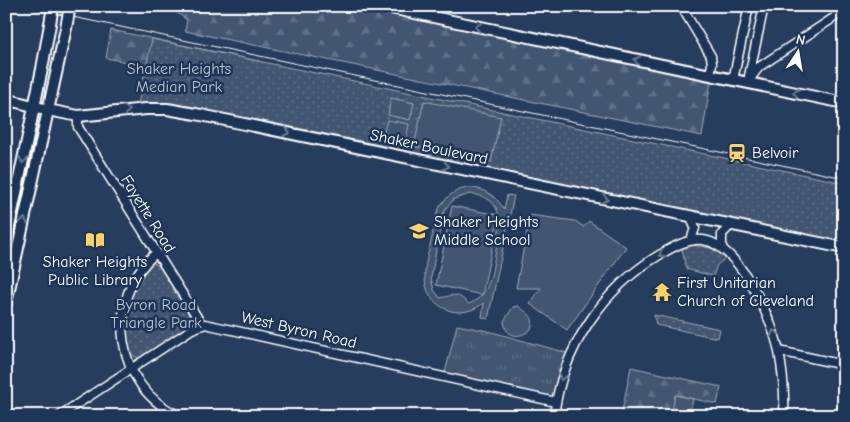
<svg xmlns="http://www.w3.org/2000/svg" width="850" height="422" viewBox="0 0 850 422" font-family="'Comic Neue',sans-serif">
<defs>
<pattern id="grass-tufts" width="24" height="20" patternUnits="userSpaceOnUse" patternTransform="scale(1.25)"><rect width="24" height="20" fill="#425672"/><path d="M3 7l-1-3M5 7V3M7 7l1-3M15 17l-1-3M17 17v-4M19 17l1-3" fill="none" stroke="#5e6f87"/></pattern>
<pattern id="forest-firs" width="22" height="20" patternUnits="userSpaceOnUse" patternTransform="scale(1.25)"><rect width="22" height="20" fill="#425672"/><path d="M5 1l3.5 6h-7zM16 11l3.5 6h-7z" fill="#5e6f87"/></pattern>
<pattern id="park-dots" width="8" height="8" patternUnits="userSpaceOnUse" patternTransform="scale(1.25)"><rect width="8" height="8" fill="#425672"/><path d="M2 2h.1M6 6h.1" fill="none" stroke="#5e6f87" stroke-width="1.8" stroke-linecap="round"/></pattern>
</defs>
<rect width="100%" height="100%" fill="#263d5e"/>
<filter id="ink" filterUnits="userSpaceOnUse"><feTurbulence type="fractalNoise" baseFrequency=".02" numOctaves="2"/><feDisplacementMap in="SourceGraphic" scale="10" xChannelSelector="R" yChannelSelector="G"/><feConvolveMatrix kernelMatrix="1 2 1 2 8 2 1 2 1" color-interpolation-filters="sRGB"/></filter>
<g filter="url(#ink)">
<path fill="url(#grass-tufts)" stroke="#a0aab8" d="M457 325 488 331 571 354 556 402 444 377Z"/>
<path fill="url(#forest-firs)" stroke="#a0aab8" d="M168 6H352L711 81 702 136 185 31 187 20Z
M111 30 259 61 139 102 146 66 106 58Z
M631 367 721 387 717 404 676 395 671 416H621Z"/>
<path fill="url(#park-dots)" stroke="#a0aab8" d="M152 39 844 183V248L205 115 137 109Z
M693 245 711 248 726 258 717 265 713 276 686 269 682 248Z
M153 263 158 265 188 310C189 316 189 321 187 326 180 338 153 350 141 358 110 358 130 272 153 263Z
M654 315 720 329 718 338 656 325Z"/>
<path fill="#425672" stroke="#a0aab8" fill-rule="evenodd" d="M391 98 414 103 410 120 388 115Z
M424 101 501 117 491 162 414 146Z
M387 120 409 124 406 141 383 136Z
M466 188C483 187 495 195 504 209L507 195 514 196 488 319 482 317 484 303C479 306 474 310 467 311 446 316 426 300 425 279 424 265 429 251 432 237 434 225 435 211 444 201 450 194 457 190 466 188ZM470 194C508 197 500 228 495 255 491 275 490 295 469 304 456 293 457 294 440 298L434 290 431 278 442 218 446 208 454 199Z
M452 206 499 215 482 295 436 285Z
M530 215 575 221 584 227 589 221 626 247 567 330 530 304 541 288H516Z
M518 306C527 313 536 316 531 329 521 339 505 338 504 321L513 307Z
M675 395 693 399 689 416H671Z"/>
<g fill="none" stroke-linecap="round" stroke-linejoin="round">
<g stroke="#fff" stroke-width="11">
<path id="minor" d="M681 6 711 56 712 64 710 75
M749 76 764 6
M733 80 749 6
M747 83 759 67 844 11
M78 116V127L202 325
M691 240 695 228 691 217
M722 248V234L731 225
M156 253C102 298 115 389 180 416
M779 351 844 365
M59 416 192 329 205 324 556 402
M554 416C562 349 603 288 661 254 673 247 689 238 703 240 739 245 773 320 779 352 783 373 785 394 784 416"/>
</g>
<g stroke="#fff" stroke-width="14">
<path id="major" d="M381 6 844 103
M6 99 48 110 78 116 146 109H167L196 114 844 248
M6 241 42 69 50 24
M6 303 66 28"/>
</g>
<use href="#minor" stroke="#1d3557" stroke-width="8"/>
<use href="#major" stroke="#1d3557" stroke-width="10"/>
<path stroke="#fff" stroke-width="1" d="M20 6 844 178"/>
<g stroke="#fff" stroke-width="14" stroke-linecap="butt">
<path id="major-bridge" d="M50 24 53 6
M66 28 70 6"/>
</g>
<use href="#major-bridge" stroke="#1d3557" stroke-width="10"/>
</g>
<defs><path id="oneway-chevron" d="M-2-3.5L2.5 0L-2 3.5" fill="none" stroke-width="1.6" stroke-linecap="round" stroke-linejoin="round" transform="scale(1.25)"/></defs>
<g stroke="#6c7c92">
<use href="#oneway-chevron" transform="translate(478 27) rotate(-168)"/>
<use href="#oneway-chevron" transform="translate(637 60) rotate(-168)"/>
<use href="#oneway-chevron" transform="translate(796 93) rotate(-168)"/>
<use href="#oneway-chevron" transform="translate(127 110) rotate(-7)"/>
<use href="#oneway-chevron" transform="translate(287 132) rotate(12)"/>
<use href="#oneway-chevron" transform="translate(23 160) rotate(102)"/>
<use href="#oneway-chevron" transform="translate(446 166) rotate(12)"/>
<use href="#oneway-chevron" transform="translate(605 199) rotate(12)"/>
<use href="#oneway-chevron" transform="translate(24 221) rotate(-78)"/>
<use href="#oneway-chevron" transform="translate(662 254) rotate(150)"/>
<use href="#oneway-chevron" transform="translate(774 333) rotate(-109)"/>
<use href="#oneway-chevron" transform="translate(562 377) rotate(108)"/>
</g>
</g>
<defs>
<g id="station-bare" transform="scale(1.5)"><path d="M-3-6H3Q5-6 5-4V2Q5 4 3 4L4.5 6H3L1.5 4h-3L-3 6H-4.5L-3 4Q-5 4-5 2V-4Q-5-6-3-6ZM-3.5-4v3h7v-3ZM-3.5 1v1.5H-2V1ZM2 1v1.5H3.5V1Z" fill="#ffd166" stroke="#1d3557" stroke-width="2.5" paint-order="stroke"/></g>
<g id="school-bare" transform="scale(1.5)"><path d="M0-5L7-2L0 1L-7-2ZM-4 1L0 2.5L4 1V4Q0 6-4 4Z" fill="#ffd166" stroke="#1d3557" stroke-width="2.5" paint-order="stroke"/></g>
<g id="library-bare" transform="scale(1.5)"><path d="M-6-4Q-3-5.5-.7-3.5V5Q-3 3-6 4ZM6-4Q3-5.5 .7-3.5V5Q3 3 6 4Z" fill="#ffd166" stroke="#1d3557" stroke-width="2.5" paint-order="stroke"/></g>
<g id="temple-bare" transform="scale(1.5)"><path d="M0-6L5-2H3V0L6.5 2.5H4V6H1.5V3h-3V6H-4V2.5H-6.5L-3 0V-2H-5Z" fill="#ffd166" stroke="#1d3557" stroke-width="2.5" paint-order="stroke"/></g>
</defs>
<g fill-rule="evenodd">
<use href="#station-bare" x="737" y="153"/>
<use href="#school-bare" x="419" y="231"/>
<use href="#library-bare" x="95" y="240"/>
<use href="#temple-bare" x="662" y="292"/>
</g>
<g text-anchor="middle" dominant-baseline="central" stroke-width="5" stroke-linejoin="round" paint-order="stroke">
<g font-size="16" fill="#bdc4ce" stroke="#1d3557">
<text x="179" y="69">Shaker Heights<tspan x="179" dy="18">Median Park</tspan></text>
<text x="156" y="305">Byron Road<tspan x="156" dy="18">Triangle Park</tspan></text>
</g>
<g font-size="16" fill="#fff" stroke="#1d3557">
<text transform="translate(429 147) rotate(12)">Shaker Boulevard</text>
<text transform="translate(148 214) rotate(58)">Fayette Road</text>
<text transform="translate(299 330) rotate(13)">West Byron Road</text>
</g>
<g font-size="16" fill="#fff" stroke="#1d3557" text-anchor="start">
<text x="752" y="153">Belvoir</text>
<text x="434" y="222">Shaker Heights<tspan x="434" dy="18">Middle School</tspan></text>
<text x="95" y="262" text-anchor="middle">Shaker Heights<tspan x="95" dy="18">Public Library</tspan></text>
<text x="677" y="283">First Unitarian<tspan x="677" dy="18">Church of Cleveland</tspan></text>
</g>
</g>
<rect width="850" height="422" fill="none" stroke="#1d3557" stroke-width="25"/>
<rect x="12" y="12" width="825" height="397" fill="none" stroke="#fff" stroke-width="2" filter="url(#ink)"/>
<g transform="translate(798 52) rotate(12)" stroke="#1d3557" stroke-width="4" paint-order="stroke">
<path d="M0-4L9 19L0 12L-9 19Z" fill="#ffffff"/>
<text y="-8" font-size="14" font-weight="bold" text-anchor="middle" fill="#ffffff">N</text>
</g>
</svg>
